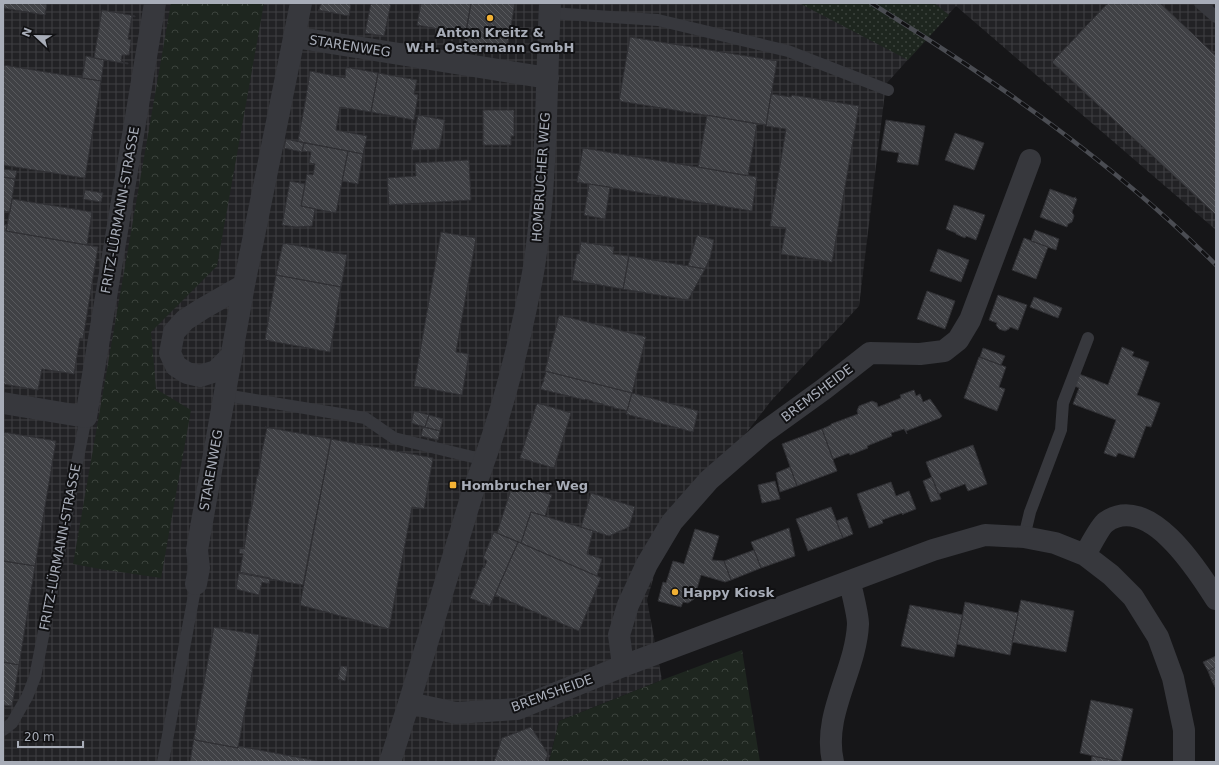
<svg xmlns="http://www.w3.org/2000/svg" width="1219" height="765" viewBox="0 0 1219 765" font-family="'DejaVu Sans',sans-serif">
<defs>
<pattern id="industrial-grid" width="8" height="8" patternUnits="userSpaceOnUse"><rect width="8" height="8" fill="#222225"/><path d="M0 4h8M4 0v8" fill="none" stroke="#3f3f43"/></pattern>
<pattern id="grass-dots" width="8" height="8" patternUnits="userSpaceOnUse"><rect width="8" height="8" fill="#1e261f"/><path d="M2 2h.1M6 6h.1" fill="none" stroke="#3c433d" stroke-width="1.8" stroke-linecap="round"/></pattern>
<pattern id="forest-crowns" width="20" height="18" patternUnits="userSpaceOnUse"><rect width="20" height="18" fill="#1e261f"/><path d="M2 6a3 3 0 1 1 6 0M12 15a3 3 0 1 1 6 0" fill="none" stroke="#3c433d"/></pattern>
<pattern id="building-back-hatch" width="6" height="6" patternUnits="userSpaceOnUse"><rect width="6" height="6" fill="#404145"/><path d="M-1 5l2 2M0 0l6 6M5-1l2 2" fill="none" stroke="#595a5e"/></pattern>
</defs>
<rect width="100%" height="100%" fill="#161618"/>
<path fill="url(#industrial-grid)" d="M3 3H1216V230L956 6 886 84 859 306 771 401 665 538 647 600 662 680 559 721 549 762H3Z"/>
<path fill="url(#grass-dots)" d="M799 3H934L949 15 908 60Z"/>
<path fill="url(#forest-crowns)" d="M171 3H264L217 266 151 332 156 389 191 410 161 578 100 569 73 564Z
M742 650 760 762H549L559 721 662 680Z"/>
<path fill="url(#building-back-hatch)" stroke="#303034" d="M3 3H47L45 15 3 8Z
M321 3H351L349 16 318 10H319Z
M371 3H391L384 36 365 33Z
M421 3H471L466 34 417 25Z
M471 3H515L506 54 463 46Z
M1108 3H1160L1216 56V215L1052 62Z
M102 10 135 16V17L132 16 128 39 131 40 129 55H122L121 62 128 63V64L94 58Z
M630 37 777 61 766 125 619 101Z
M86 56 104 60 101 81 82 78Z
M3 65 101 81 85 178 3 165Z
M346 67 378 73 371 112 340 107 336 130 367 136 363 154 297 141H298L307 92 306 91H307L308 86H307L308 85 310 71 345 78Z
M378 73 417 80 414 94 418 95 414 120 371 112Z
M771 94 791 97 792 95 859 106 832 262 781 254 786 228 770 226 786 129 766 126Z
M483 110H514V136H511V145H483Z
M418 115 445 120 439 149 411 150Z
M707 115 757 124 748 176 698 167Z
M886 120 925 126 918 165 897 162 899 153 881 150Z
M955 133 984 143 974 170 945 160Z
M286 139 304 143 302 152 284 148Z
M304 143 348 151 336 213 301 206 307 174 313 175 315 164 309 163 311 152 302 151Z
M583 148 757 177 752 211 577 182Z
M348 151 363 154 358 184 342 181Z
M469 160 471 200 389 205 387 178 416 176 415 163Z
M3 169 17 171 15 179 3 177Z
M3 177 15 179 10 212 3 211Z
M290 181 305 184 301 206 315 209 312 226 296 227 282 225Z
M589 184 610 187 605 219 584 215Z
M1050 189 1074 198 1076 197 1075 198 1077 199 1072 212 1074 216 1072 222 1068 224 1067 227 1040 217Z
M85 190 103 193 101 202 83 199Z
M12 199 92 212 87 245 6 231Z
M954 205 985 215 976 240 966 236 965 238 956 234V233L946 229Z
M3 224 7 225 6 231 98 247 83 339 80 338 74 374 42 369 38 390 3 384Z
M1035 230 1059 239 1056 250 1031 241Z
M441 232 476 238 456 352 469 354 462 395 414 386Z
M697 235 714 240 710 258 705 269 688 266Z
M1024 238 1048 247 1036 279 1012 270Z
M581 242 614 247 613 254 629 256 623 289 572 280 577 254H579Z
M283 243 347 255 341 287 276 275Z
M938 249 969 260 961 282 930 271Z
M629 256 688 266 705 269 688 300 623 289Z
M276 275 341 287 330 352 265 340Z
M927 291 955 301 945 329 917 319Z
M998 295 1027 305 1018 330 1010 327 1009 329 1005 331 999 329 996 325 997 323 989 320Z
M1034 297 1062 308 1058 318 1030 307Z
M559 315 646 337 632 393 545 371Z
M1122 347 1134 352 1132 356 1149 362 1137 395 1160 403 1151 427 1146 426 1134 458 1118 453 1116 457 1104 453 1116 420 1073 404 1079 388 1075 386 1079 374 1108 385Z
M983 348 1005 356 1001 365 980 357Z
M979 357 1006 367 999 387 1005 389 997 411 964 398Z
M545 371 632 393 627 411 625 410 614 408V407L603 405V404L593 402V401L585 399V400L540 389 544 380H543L546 373Z
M914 390 916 396 920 394 923 402 930 399 942 416 940 418 906 431 907 434 904 429 891 433 892 436 867 446 868 448 850 455 849 453 833 459 822 429 831 425V424L858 414 857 411 859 406 872 401 877 403 878 407 901 398 900 395Z
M632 393 698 411 693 432 626 414Z
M537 403 571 413 554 468 520 458Z
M414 411 429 415 425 427 411 423Z
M429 415 443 419 440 431 425 427Z
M265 427 331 439 303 585 238 573 240 572 243 554 239 553 240 548 244 549 248 525 247 524H248L253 501 252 499 253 500 257 477 256 475 258 476 262 452H260L262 451 267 428Z
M423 427 440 431 438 440 421 436Z
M822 429 837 471 797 486 782 444Z
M3 432 56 441 35 566 3 561Z
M331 439 433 458 424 509 412 507 389 629 300 605Z
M973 445 987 484 968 491 965 484 938 494 926 462Z
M790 467 797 486 780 492 776 473Z
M932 477 941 499 931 502 923 481Z
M775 481 780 499 762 503 758 485Z
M891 482 896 496 909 491 916 509 903 514V515L902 513 882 520 883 523 869 528 857 494Z
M513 483 552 495 545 516 531 512 521 543 497 533Z
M591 493 635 507 629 527 609 536 581 527Z
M831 507 843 538 808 551 796 519Z
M531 512 593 531 587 554 602 559 597 576 521 543Z
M847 517 853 534 843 538 836 521Z
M789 528 795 556 761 568 751 542Z
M695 529 719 536 712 560 724 561 731 580 725 582 701 575 694 599 688 603 683 602 681 607 658 601 663 582 666 583 673 561 684 564Z
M494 532 518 542 490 606 470 598 483 567 484 568 487 561 483 558Z
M518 542 601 578 579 631 495 595Z
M754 550 761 568 731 580 724 561Z
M3 561 35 566 19 665 3 662Z
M239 572 270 578 269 584 262 582 259 595 236 589Z
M1021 600 1074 611 1066 652 1012 642Z
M965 602 1018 613 1010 655 957 644Z
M910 605 963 615 954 657 901 646Z
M214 627 259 635 238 748 195 740 194 738Z
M1216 656V667L1208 671 1203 662Z
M3 662 19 665 12 706 3 705Z
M340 666 348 667 345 681 338 679Z
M1216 667V679L1212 681 1208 671Z
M1216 679V689L1212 681Z
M1091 700 1133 709 1121 762 1080 753Z
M531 727 548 754 545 762H494L502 738Z
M194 738 195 740 238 748V746L322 762H190Z
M1092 756 1121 762H1122H1091Z"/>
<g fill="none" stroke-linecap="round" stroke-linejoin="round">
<path stroke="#37383d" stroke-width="12" d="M1200 3 1216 17
M550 13 658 20 788 51 888 90
M225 395 365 418 394 438 485 460
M1024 537 1030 512 1061 430 1063 403 1088 338
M3 730 12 723 27 697 35 677 86 417
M163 762 196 584"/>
<path stroke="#37383d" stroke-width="22" d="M294 37 548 78
M231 356 216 371 200 376 187 373 176 366 170 353 174 332 185 320 202 309 244 285
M3 403 86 417 155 3
M1085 555C1089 548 1100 526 1106 522 1148 492 1197 569 1216 599
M196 584 199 568 197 550 244 285 301 3
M623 666 619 635 628 605 647 564 672 522 709 480 763 433 824 389 870 353 920 354 944 351 958 340 970 320 1030 160
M409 703 456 713 517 709 623 666 933 550 985 535 1024 537 1055 543 1085 555 1111 575 1133 597 1158 637 1173 678 1184 730V762
M390 762 409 703 473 491C496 432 513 370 526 308 529 292 533 276 535 260 547 175 546 89 550 3
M833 762C822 714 856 671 858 624 858 614 852 593 850 582"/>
<g stroke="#4a4c52" stroke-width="4.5">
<path id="rail" d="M871 3C994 80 1113 162 1216 265"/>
</g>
<use href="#rail" stroke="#111113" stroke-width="3" stroke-dasharray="9" stroke-linecap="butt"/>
</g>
<g fill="#f2b134" stroke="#111113" stroke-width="1.5">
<circle cx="490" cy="18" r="4"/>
<rect x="449" y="481" width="8" height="8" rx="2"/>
<circle cx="675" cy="592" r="4"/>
</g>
<g text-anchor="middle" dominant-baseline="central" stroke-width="4" stroke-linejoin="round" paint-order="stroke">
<g font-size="13" font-weight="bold" fill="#a8adb8" stroke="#111113" text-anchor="start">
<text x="490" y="32" text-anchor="middle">Anton Kreitz &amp;<tspan x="490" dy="15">W.H. Ostermann GmbH</tspan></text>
<text x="461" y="485">Hombrucher Weg</text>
<text x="683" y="592">Happy Kiosk</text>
</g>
<g font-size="13" fill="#a8adb8" stroke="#111113">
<text transform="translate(350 46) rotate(9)">STARENWEG</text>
<text transform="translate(541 177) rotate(-86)">HOMBRUCHER WEG</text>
<text transform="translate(120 210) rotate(-80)">FRITZ-LÜRMANN-STRASSE</text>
<text transform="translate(817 393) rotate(-37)">BREMSHEIDE</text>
<text transform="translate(211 470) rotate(-80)">STARENWEG</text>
<text transform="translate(60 547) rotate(-79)">FRITZ-LÜRMANN-STRASSE</text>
<text transform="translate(552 693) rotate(-20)">BREMSHEIDE</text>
</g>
</g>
<rect width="1219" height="765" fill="none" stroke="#a8adb8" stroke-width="8"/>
<g transform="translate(36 36) rotate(292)" stroke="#111113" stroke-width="3" paint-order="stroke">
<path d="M0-3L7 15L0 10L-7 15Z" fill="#a8adb8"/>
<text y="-6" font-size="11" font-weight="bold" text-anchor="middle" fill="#a8adb8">N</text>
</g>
<path d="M18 741v6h65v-6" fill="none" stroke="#a8adb8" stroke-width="2"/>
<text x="24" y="741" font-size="12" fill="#a8adb8" stroke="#111113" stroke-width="3" paint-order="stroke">20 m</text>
</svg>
